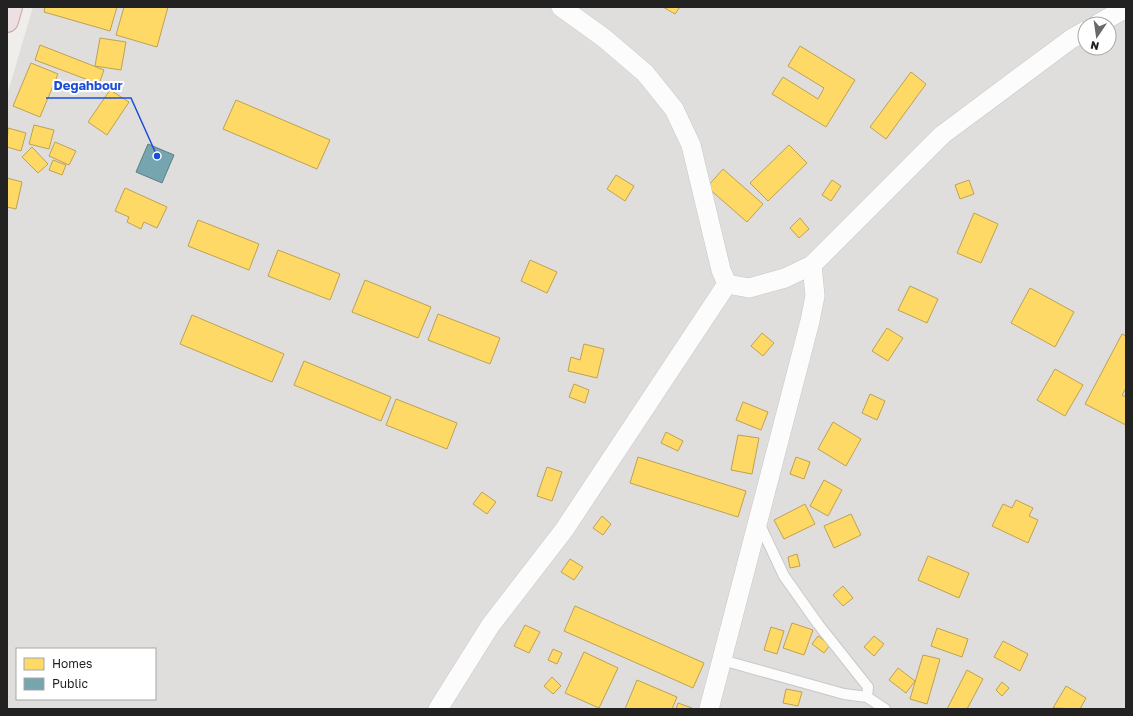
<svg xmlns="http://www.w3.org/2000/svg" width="1133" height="716" viewBox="0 0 1133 716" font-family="'Golos Text',sans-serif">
<rect width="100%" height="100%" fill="#f0eeeb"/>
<path fill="#dfdedc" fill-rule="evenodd" d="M33 7H1126V709H7V95ZM1085 24H1109V48H1085ZM17 649H155V699H17Z"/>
<path fill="#ffd966" stroke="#bda252" d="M45 7H117L110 31 44 12Z
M124 7H168L157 47 116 35Z
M663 7H680L675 14Z
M100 38 126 42 121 70 95 66Z
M40 45 104 70 99 84 35 60Z
M800 46 855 80 826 127 772 94 783 77 818 99 824 88 788 66Z
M31 63 58 74 40 117 13 106Z
M911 72 926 84 886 139 870 127Z
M110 90 129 102 107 135 88 122Z
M236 100 330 140 317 169 223 129Z
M34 125 54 130 49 149 29 144Z
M8 128 26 133 21 151 7 147Z
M55 142 76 151 69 165 49 156Z
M789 145 807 163 768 201 750 183Z
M32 147 48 164 38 173 22 157Z
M53 160 66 165 62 175 49 170Z
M723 169 763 204 747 222 707 187Z
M616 175 634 186 625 201 607 189Z
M7 178 22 182 16 209 7 207Z
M832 180 841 186 831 201 822 195Z
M969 180 974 194 960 199 955 185Z
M125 188 167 207 157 228 144 222 141 229 127 222 129 217 115 211Z
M974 213 998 224 981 263 957 253Z
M800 218 809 229 799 238 790 228Z
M198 220 259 244 249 270 188 246Z
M278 250 340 274 330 300 268 276Z
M530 260 557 272 547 293 521 281Z
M365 280 431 307 418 338 352 312Z
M910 286 938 299 927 323 898 310Z
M1030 288 1074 312 1055 347 1011 323Z
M438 314 500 338 490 364 428 340Z
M192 315 284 354 272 382 180 344Z
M887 328 903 338 888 361 872 351Z
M762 333 774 343 763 356 751 346Z
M1122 334 1126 336V388L1122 395 1126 397V425L1085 404Z
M584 344 604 349 597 378 568 371 571 357 580 360Z
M304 361 391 397 381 421 294 385Z
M1055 369 1083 385 1065 416 1037 400Z
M574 384 589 390 585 403 569 397Z
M870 394 885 401 877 420 862 413Z
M396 399 457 423 447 449 386 425Z
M743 402 768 412 761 430 736 420Z
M833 422 861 439 846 466 818 449Z
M666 432 683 441 678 451 661 443Z
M738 435 759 438 752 474 731 470Z
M638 457 746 491 738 517 630 483Z
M796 457 810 462 804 479 790 474Z
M547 467 562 472 552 501 537 496Z
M824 480 842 490 828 516 810 506Z
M482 492 496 502 487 514 473 504Z
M1016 500 1033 508 1029 516 1038 520 1028 543 992 526 1003 504 1012 508Z
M805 504 815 524 784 539 774 520Z
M851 514 861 535 834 548 824 526Z
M602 516 611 524 603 535 593 528Z
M797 554 800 566 790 568 788 557Z
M928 556 969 573 959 598 918 580Z
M570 559 583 567 574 580 561 572Z
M843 586 853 598 843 606 833 595Z
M575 606 704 663 693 688 564 631Z
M792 623 813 630 804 655 783 648Z
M525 625 540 632 529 653 514 646Z
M771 627 784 631 777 654 764 650Z
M937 628 968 639 962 657 931 646Z
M818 636 830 645 824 653 812 644Z
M874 636 884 644 874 656 864 647Z
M1003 641 1028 654 1020 671 994 657Z
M553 649 562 653 557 664 548 660Z
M584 652 618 668 599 708 565 693Z
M923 655 940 659 927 704 910 699Z
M898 668 915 681 906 693 889 680Z
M967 670 983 679 967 709H947Z
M552 677 561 686 553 694 544 686Z
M637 680 677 697 672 709H625Z
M1002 682 1009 688 1002 696 996 690Z
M1066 686 1086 698 1080 709 1053 708Z
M786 689 802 692 798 706 783 703Z
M678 703 692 708V709H676Z"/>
<path fill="#76a5af" stroke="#5d7e85" d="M148 144 174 155 162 183 136 172Z"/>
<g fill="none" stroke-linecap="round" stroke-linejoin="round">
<g stroke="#c9c8c7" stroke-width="12">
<path id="lane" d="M759 523 784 576 818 624 868 687 867 697
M722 660 844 694 867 697 885 709"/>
</g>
<g stroke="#c9c8c7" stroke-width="20">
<path id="street" d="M561 7 604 38 645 73 674 109 691 145 721 270 727 284
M1098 24 1126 8
M727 284 749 288 785 278 812 265 942 135 1071 39 1085 31
M438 709 490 626 564 530 727 284
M709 709 810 321 815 296 812 265"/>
</g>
<g stroke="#c5a2ac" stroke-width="24">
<path id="highway" d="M7 21 11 7"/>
</g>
<use href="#lane" stroke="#fdfcfc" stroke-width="10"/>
<use href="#street" stroke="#fdfcfc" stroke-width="19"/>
<use href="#highway" stroke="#ece0e2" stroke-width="22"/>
</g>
<path fill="none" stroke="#1d4ed8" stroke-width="1.5" d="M157 156L131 98H46"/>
<circle fill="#1d4ed8" stroke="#fff" stroke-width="1.5" cx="157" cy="156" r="4"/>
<g font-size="13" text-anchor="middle" font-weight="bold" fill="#1d4ed8" stroke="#fff" stroke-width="4" stroke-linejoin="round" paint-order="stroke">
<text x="88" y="90">Degahbour</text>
</g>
<rect width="1133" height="716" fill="none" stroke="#222222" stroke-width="16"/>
<rect x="16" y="648" width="140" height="52" fill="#ffffff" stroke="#a7a7a7"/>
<rect x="24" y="658" width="20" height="12" fill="#ffd966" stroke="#a7a7a7"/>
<text x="52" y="668" font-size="12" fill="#222222">Homes</text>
<rect x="24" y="678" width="20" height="12" fill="#76a5af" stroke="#a7a7a7"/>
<text x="52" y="688" font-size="12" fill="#222222">Public</text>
<g transform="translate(1097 36) rotate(193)"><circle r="19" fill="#ffffff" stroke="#a7a7a7"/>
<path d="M0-3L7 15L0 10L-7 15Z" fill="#6a6968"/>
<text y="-6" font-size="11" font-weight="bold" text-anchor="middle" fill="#222222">N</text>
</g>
</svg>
